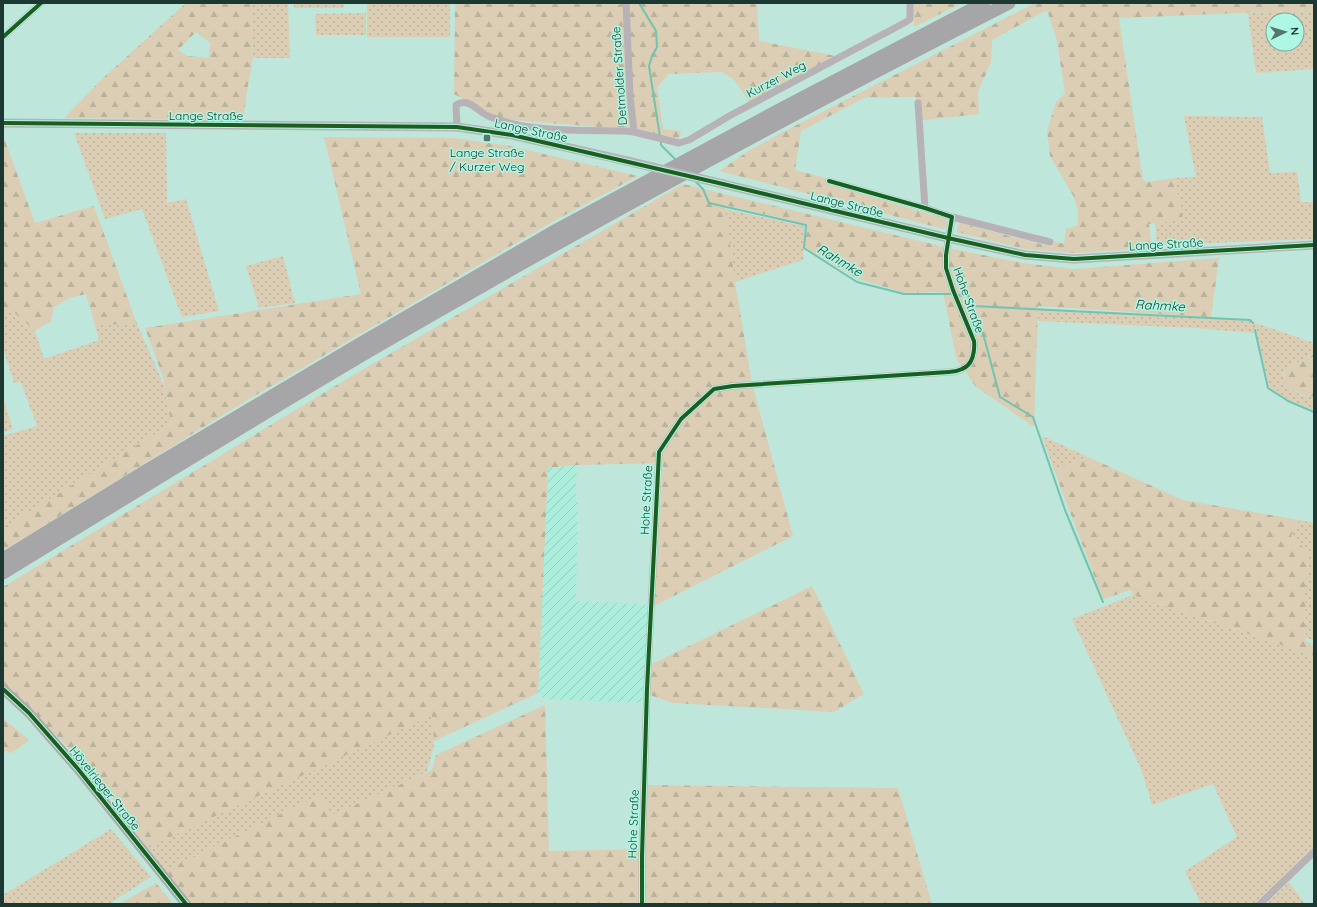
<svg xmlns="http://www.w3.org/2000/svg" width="1317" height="907" viewBox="0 0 1317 907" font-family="Quicksand,sans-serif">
<defs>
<pattern id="industrial-furrows" width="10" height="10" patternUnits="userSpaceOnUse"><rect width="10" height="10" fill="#adeddc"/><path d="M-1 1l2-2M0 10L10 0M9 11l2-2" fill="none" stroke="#94ccbd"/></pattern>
<pattern id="grass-dots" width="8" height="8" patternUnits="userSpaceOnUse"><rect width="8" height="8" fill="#dbceb4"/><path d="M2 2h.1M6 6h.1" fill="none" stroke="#bbb29b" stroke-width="1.8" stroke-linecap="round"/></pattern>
<pattern id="forest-firs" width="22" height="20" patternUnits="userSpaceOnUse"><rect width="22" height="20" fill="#dbceb4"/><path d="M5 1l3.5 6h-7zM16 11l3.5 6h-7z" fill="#bbb29b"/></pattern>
</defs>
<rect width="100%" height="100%" fill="#bfe6db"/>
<path fill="url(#industrial-furrows)" d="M577 465 575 501 578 502 576 601 644 604 649 609 645 685 641 703 547 699 538 693 548 468Z"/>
<path fill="url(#grass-dots)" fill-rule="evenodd" d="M250 3H288L290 58H253Z
M294 3H344V8H294Z
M367 3H450V37H367Z
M1314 10V69L1256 73 1248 13ZM1273 20H1297V44H1273Z
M366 13V35H316L315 14Z
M1184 116 1262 117 1270 173 1297 172 1301 202H1314V239L1157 245 1155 223 1183 219 1174 178 1196 177Z
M74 133H166L167 203 186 199 219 311 182 317 142 209 105 219Z
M725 209 804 226 803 260 735 282Z
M283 256 295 303 259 308 246 266Z
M9 308 35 331 44 359 99 340 95 325 137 324 164 385 171 424 3 528V436L37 426 21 382 14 383 3 348V314Z
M1038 309 1250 321 1252 324H1255V323L1314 343V353L1282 372 1287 385 1302 396 1314 397V410L1289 400 1269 387 1256 329H1254V333L1195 328 1038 321Z
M3 398 13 429 3 432Z
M1042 436 1088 457 1054 470Z
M1299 520 1314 523V640L1306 638 1305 590 1309 553 1291 536Z
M1133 595 1314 656V849L1256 904H1201L1185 871 1237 837 1213 784 1152 805 1141 769 1072 619Z
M433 714 434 746 427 772 332 815 320 795 164 871 145 845 162 841Z
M111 829 151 877 109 904H3V895Z
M1289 882 1305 904H1266Z"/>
<path fill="url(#forest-firs)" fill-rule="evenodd" d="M186 3H250L253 58 248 86 243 120 64 118 103 78ZM196 32 210 43 209 58 187 56 178 50Z
M455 3H757L759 41 836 56 750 102 734 80 722 72 669 74 657 87 663 129 681 131 679 139 623 129 501 119 454 94Z
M913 3H962L914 27Z
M1035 3H1314V10L1119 18 1143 181 1149 182 1174 178 1183 219 1149 224 1152 248 1075 253 1025 249 957 232V228L960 223 1052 247 1054 241 1064 244 1066 229 1078 225V211L1074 197 1050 156 1047 131 1056 102 1065 93 1057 41 1047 10 992 40 991 62 978 92 979 114 917 121 916 97 864 98 801 131 795 170 826 178 825 183 946 219 947 225 944 229 719 171 750 150 785 131Z
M3 135 35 223 94 206 137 324 95 325 86 294 70 298 54 307 51 321 35 331 9 308 3 314Z
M324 137 455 138 510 146 638 176 552 222 244 402 3 551V528L171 424 163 377 145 328 361 294Z
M683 184 953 249 1023 263 1074 269 1219 258 1211 317 1038 306 1034 427 975 386 964 369 957 361 943 292 905 293 858 279 805 247 807 224 725 205 735 282 752 383 793 536 654 606 663 463 577 465 548 468 538 693 434 741 432 715 162 841 145 845 113 800 79 758 3 683V587L355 374Z
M1314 354V397L1303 395 1287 385 1283 372Z
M1088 457 1183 500 1299 520 1291 536 1309 553 1305 590 1306 641 1314 645V656L1133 595 1131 590 1103 599 1054 470Z
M812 586 864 694 834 712 672 703 650 695 652 664Z
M545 705 549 851 644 849 646 785 898 788 932 904H191L164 871 320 795 332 815 432 770 436 755Z
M3 718 29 740 12 753 3 750Z
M156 883 173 904H119Z"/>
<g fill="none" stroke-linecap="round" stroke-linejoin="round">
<path stroke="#70c4b0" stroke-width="2" d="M639 3 656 31 657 47 652 56 649 66 660 137
M661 141V145L677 161
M696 182 703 189 709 203 806 225 804 248 857 282 904 294H953
M957 295H968L973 306 1250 320 1253 323
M973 306 984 337 1000 397 1033 417 1065 510 1103 602
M1255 330 1268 388 1288 401 1314 412"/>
<path stroke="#b7b2b5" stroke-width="7" d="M3 37 41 3
M918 103 925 208
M457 127 456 105C469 97 477 111 488 116 529 133 581 130 625 131L634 132 630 96 626 3
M634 132 679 143 689 140 731 115 906 22 910 19V3
M952 217 1050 242
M642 904V856L647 689 659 452 681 419 714 389 733 386 949 372C953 372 958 371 962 369 973 365 975 351 974 341L953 290 946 268V255L952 217 925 208 829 181
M1260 904 1314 852"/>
<path stroke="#b7b2b5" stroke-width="9" d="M3 123 457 127 512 135 627 161
M723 184 948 238 1025 255 1074 259 1314 245"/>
<path stroke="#afa8ab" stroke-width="10" d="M3 689 29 713 78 769 186 904"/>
<path stroke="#a6a5a7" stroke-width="13" d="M3 559 144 472 363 342 555 231 781 109 984 3
M3 573C125 498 247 423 371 350 580 228 793 113 1009 3"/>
<path stroke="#b7b2b5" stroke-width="9" d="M627 161 723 184"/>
<g stroke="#aef7e3" stroke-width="6">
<path id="cycleway" d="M3 37 41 3
M3 123 457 127 512 135 723 184 948 238 1025 255 1074 259 1314 245
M3 689 29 713 78 769 186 904
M642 904V856L647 689 659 452 681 419 714 389 733 386 949 372C953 372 958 371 962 369 973 365 975 351 974 341L953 290 946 268V255L952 217 925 208 829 181"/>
</g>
<use href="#cycleway" stroke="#1b5e20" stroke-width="4"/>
</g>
<rect fill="#54766d" stroke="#aef7e3" stroke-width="1.5" x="483" y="134" width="8" height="8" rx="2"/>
<g text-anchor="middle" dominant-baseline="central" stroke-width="3" stroke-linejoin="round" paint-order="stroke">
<g font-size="12" fill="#1b3932" stroke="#aef7e3">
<text transform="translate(619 76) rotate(-94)">Detmolder Straße</text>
<text transform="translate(776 79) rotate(-28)">Kurzer Weg</text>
<text x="206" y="115">Lange Straße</text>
<text transform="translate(531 130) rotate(12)">Lange Straße</text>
<text transform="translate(847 204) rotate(14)">Lange Straße</text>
<text transform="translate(1166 244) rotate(-3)">Lange Straße</text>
<text transform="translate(969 300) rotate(70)">Hohe Straße</text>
<text transform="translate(646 500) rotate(-87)">Hohe Straße</text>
<text transform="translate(105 788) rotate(51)">Hövelrieger Straße</text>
<text transform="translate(633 824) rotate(-88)">Hohe Straße</text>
</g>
<g font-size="12" fill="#1b3932" stroke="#aef7e3">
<text x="487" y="152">Lange Straße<tspan x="487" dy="14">/ Kurzer Weg</tspan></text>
</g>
<g font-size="13" font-style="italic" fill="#0e3e34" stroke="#aef7e3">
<text transform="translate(840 260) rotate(31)">Rahmke</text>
<text transform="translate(1160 305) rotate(3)">Rahmke</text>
</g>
</g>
<rect width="1317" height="907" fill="none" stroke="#1b3932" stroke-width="8"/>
<g transform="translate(1285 32) rotate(85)"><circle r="19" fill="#aef7e3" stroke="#73ab9c"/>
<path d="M0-3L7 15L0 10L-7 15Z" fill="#54766d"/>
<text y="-6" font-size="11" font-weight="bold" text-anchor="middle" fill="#1b3932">N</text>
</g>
</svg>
